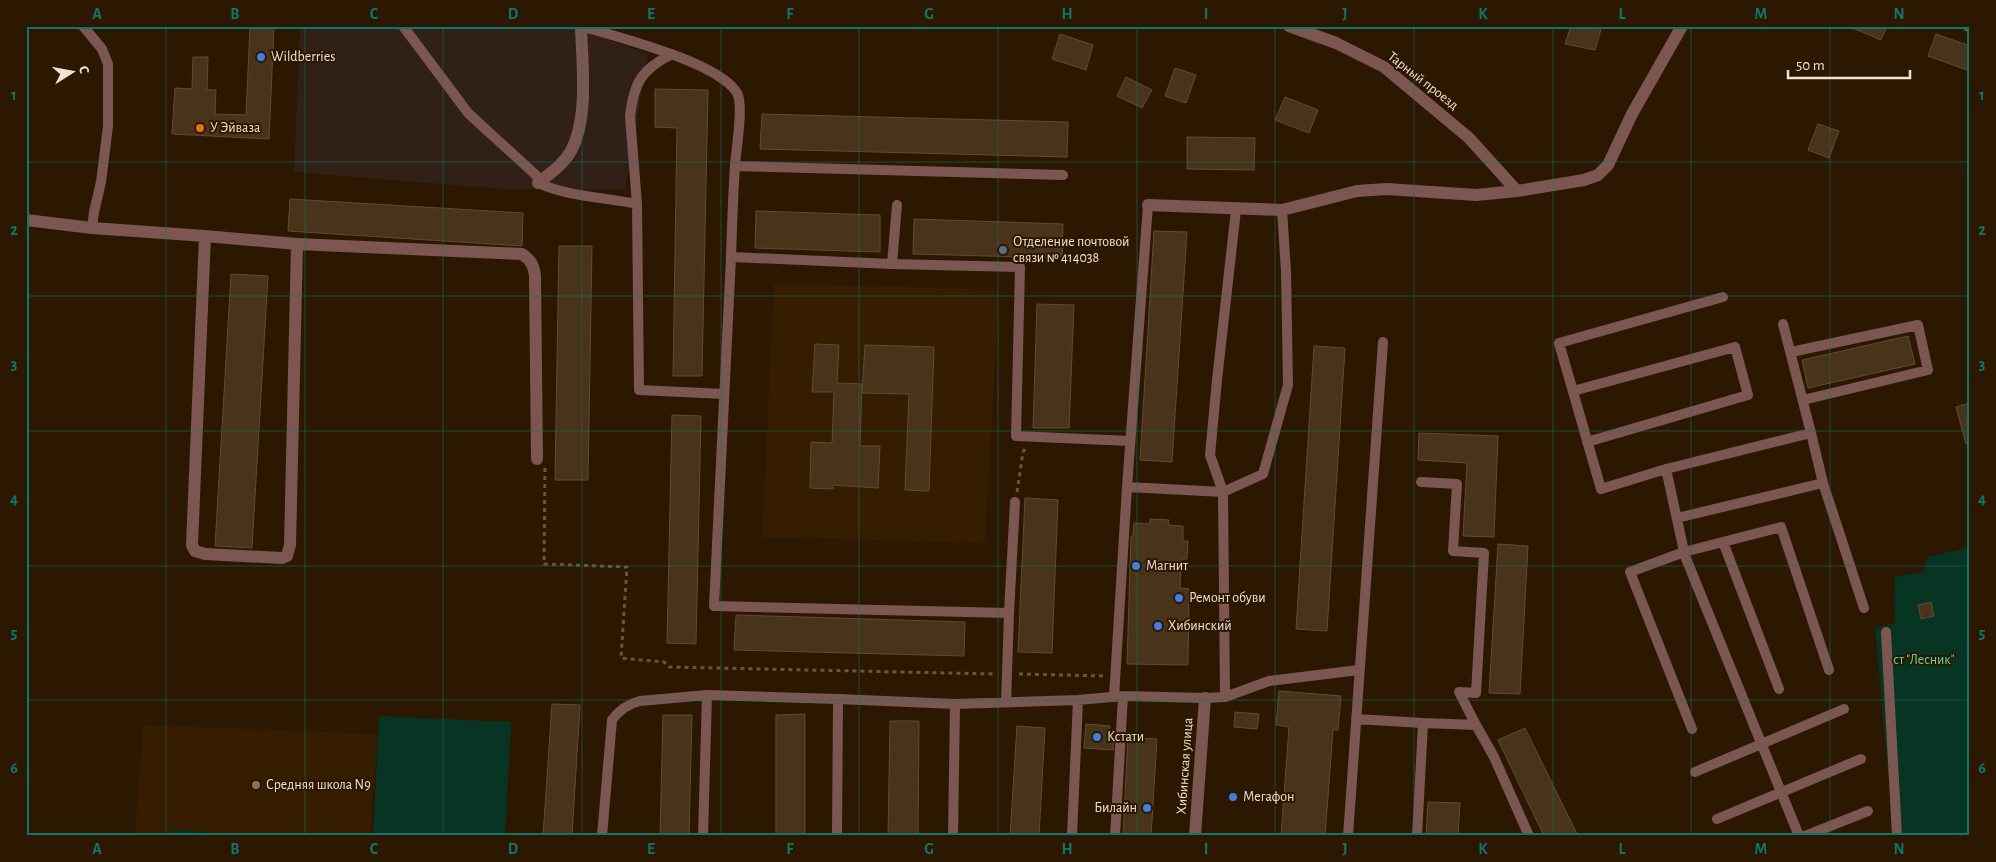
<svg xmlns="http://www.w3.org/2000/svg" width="1996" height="862" viewBox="0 0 1996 862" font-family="'Alegreya Sans',sans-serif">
<rect width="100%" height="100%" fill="#2c1801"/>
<path fill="#361d00" d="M774 283 999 290 985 543 762 537Z
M143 725 378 734 370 836H135Z"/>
<path fill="#302017" d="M300 26H568L648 54 625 190 504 189 294 172Z"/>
<path fill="#083423" d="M1970 547V836H1894L1875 628 1895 623 1894 577 1923 572 1928 557Z
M379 716 511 722 505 836H373Z
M172 830 213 833V836H172Z"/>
<path fill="#49331b" stroke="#624b32" d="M250 26H274L269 139 172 134 175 88 192 89 193 57H208L207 90H216L215 114 246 115Z
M1571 26H1602L1595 50 1565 44Z
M1848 26H1887L1881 40Z
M1060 34 1093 45 1086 70 1052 59Z
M1936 34 1970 46V71L1928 56Z
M1175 68 1196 75 1186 103 1165 96Z
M1126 77 1152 90 1142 108 1117 96Z
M655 89 708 90 702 376H673L677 128 655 127Z
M1285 97 1318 110 1309 133 1275 120Z
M762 114 1068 122 1067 157 760 149Z
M1818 124 1839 131 1829 158 1808 150Z
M1187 137 1255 138 1254 170 1187 169Z
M290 199 523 213 522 246 288 231Z
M756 211 880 215V252L755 248Z
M914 219 1063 224 1062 258 913 254Z
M1154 231 1187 232 1172 462 1140 460Z
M559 246H592L588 480H555Z
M231 274 268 276 252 548 215 546Z
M1037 304 1074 305 1069 428H1033Z
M1908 336 1915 364 1808 388 1802 360Z
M815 344 839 345 837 383 862 384 860 446H880L878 488 833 485V489L810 488 811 442 832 443 834 392H812Z
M865 345 934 347 929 491 905 490 909 394 862 393Z
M1314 346 1345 348 1327 631 1296 629Z
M1970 403V443L1966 444 1956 407Z
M672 415 701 416 696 644 667 643Z
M1419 433 1498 436 1494 537 1463 536 1467 463 1418 460Z
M1025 498 1058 500 1052 653 1018 652Z
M1150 519 1169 520 1168 525 1183 526V541H1188L1187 559H1181L1180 588 1189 589 1188 665 1127 664 1131 536H1133L1134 523 1150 524Z
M1498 544 1528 546 1520 694 1489 693Z
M1931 602 1934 616 1921 619 1918 605Z
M736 615 965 622 964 656 734 650Z
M1279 691 1341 696 1338 730H1333L1325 836H1281L1289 727 1276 725Z
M552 704 580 705 572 836H543Z
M1235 712 1259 714 1257 729 1234 727Z
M805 714V836H776V715Z
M663 715H692L689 836H660Z
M890 721H919L918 836H888Z
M1086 724 1110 726 1109 736H1114L1113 750 1084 748Z
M1017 726 1045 728 1039 836H1010Z
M1525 728 1578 836H1544L1498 740Z
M1128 737 1157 739 1151 836H1123Z
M1428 802 1460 803 1458 836H1426Z"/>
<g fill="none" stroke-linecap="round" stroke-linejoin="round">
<path stroke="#695642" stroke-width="3" stroke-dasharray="4 4" stroke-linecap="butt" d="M1957 26 1970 31
M545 468 544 564 627 567 621 658 664 662 669 667 995 674
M1017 492 1023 452 1025 449
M1019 674 1105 676"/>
<path stroke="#7c5752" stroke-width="10" d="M83 26 102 49 108 64V126L101 182 94 212 92 228
M403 26 468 113 538 177V183C569 197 603 197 637 204L639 390 724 394
M581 26C617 37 719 62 737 93 744 104 736 151 735 165 733 196 732 226 731 257
M735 166 1063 175
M637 204 630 116C634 82 642 69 672 54
M1236 210 1217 380 1210 455 1223 492 1263 474 1288 385 1286 271 1282 210
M892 264 897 205
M1723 297 1559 343 1601 489 1666 469 1685 556 1799 836
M1791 352 1918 325 1928 370 1803 400
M1573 391 1735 347 1748 395 1587 442
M1666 469 1811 433 1783 324
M1421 482 1457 484 1453 551 1484 553 1476 693 1459 692 1476 725
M1823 483 1864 608
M1127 487 1148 205
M1677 518 1823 483 1811 433
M1723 542 1779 689
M1009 613 1015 502
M1886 632 1897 836
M1114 697 1127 487 1223 492 1225 697
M838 699 955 704 1078 700 1123 696 1205 698 1225 697 1269 681 1359 670
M1006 703 1009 613 714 606 731 257 892 264 1020 267 1016 436 1130 441
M1356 719 1423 723 1417 836
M1423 723 1476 725 1494 757 1529 836
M1692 729 1630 572 1684 552 1781 527 1829 670
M1695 772 1844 709
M1717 819 1861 759
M602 836 612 720C619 710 628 704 640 701L707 695 838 699 837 836
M703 836 707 695
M953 836 955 704
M1072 836 1078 700
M1115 836 1123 696
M1348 836 1383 342
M1805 836 1868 811"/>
<path stroke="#7c5752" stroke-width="12" d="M1289 26 1336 43 1384 67 1469 138 1517 191
M538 183C549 174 563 165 571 151 589 117 582 64 581 26
M1148 205 1282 210 1357 191 1387 189 1476 195 1517 191 1584 180 1598 175 1608 165 1632 114 1682 26
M26 220 92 228 205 236
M205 236 297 244 290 545 287 556 282 558 205 554 195 551 192 545Z
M297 244 522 254C531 260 534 266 535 276L537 459"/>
<path stroke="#7c5752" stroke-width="12" d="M1195 836 1205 698"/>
</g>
<path fill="none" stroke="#0f766e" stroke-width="1" stroke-opacity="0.55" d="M166 26V836M305 26V836M443 26V836M582 26V836M721 26V836M859 26V836M998 26V836M1137 26V836M1275 26V836M1414 26V836M1553 26V836M1691 26V836M1830 26V836M26 162H1970M26 296H1970M26 431H1970M26 566H1970M26 700H1970"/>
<g fill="#3f7fe0" stroke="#2c1801" stroke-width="2">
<circle cx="261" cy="57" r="5"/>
<circle cx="1136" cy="566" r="5"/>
<circle cx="1179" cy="598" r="5"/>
<circle cx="1158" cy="626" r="5"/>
<circle cx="1097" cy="737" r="5"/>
<circle cx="1233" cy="797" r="5"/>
<circle cx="1147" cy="808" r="5"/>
</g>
<circle fill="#e8710a" stroke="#2c1801" stroke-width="2" cx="200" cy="128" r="5"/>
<circle fill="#5c6f8a" stroke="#2c1801" stroke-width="2" cx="1003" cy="250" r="5"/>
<circle fill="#8d6e63" stroke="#2c1801" stroke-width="2" cx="256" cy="785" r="5"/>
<g text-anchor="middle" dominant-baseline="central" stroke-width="4" stroke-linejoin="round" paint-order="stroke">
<g font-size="14" fill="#f0e2d4" stroke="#2c1801" text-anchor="start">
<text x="271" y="57">Wildberries</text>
<text x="210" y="128">У Эйваза</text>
<text x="1013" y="242">Отделение почтовой<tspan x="1013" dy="16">связи № 414038</tspan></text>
<text x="1146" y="566">Магнит</text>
<text x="1189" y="598">Ремонт обуви</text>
<text x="1168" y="626">Хибинский</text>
<text x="1107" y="737">Кстати</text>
<text x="266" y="785">Средняя школа N9</text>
<text x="1243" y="797">Мегафон</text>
<text x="1137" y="808" text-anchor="end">Билайн</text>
</g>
<g font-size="14" fill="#f0e2d4" stroke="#2c1801">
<text transform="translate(1423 81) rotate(38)">Тарный проезд</text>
<text transform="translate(1185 766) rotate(-86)">Хибинская улица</text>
</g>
<g font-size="14" fill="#59dba5" stroke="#2c1801">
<text x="1924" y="660">ст "Лесник"</text>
</g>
</g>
<rect width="1996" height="862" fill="none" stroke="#2c1801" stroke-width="55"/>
<g transform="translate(72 72) rotate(79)" stroke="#2c1801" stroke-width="4" paint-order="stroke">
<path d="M0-4L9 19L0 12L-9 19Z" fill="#f0e2d4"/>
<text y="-8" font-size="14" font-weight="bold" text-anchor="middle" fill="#f0e2d4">С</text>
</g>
<path d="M1788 70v8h122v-8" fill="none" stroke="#f0e2d4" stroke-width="2.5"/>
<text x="1796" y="70" font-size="15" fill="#f0e2d4" stroke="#2c1801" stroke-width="4" paint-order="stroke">50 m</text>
<rect x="28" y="28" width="1940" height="806" fill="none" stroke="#0f766e" stroke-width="2"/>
<g font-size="16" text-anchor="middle" font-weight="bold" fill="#0f766e">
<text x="97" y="19">A</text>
<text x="235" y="19">B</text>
<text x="374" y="19">C</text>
<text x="513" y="19">D</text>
<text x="651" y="19">E</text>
<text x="790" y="19">F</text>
<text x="929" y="19">G</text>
<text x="1067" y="19">H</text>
<text x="1206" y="19">I</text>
<text x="1345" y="19">J</text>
<text x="1483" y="19">K</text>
<text x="1622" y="19">L</text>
<text x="1761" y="19">M</text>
<text x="1899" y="19">N</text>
<text x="14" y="100">1</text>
<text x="1982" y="100">1</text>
<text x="14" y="235">2</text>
<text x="1982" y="235">2</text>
<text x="14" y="369">3</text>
<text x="1982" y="369">3</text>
<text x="14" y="504">4</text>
<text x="1982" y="504">4</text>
<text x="14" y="638">5</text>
<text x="1982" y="638">5</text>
<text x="14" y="773">6</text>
<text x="1982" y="773">6</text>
<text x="97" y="854">A</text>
<text x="235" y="854">B</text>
<text x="374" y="854">C</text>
<text x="513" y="854">D</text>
<text x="651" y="854">E</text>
<text x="790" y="854">F</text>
<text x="929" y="854">G</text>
<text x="1067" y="854">H</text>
<text x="1206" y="854">I</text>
<text x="1345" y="854">J</text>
<text x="1483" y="854">K</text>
<text x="1622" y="854">L</text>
<text x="1761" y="854">M</text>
<text x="1899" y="854">N</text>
</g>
</svg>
